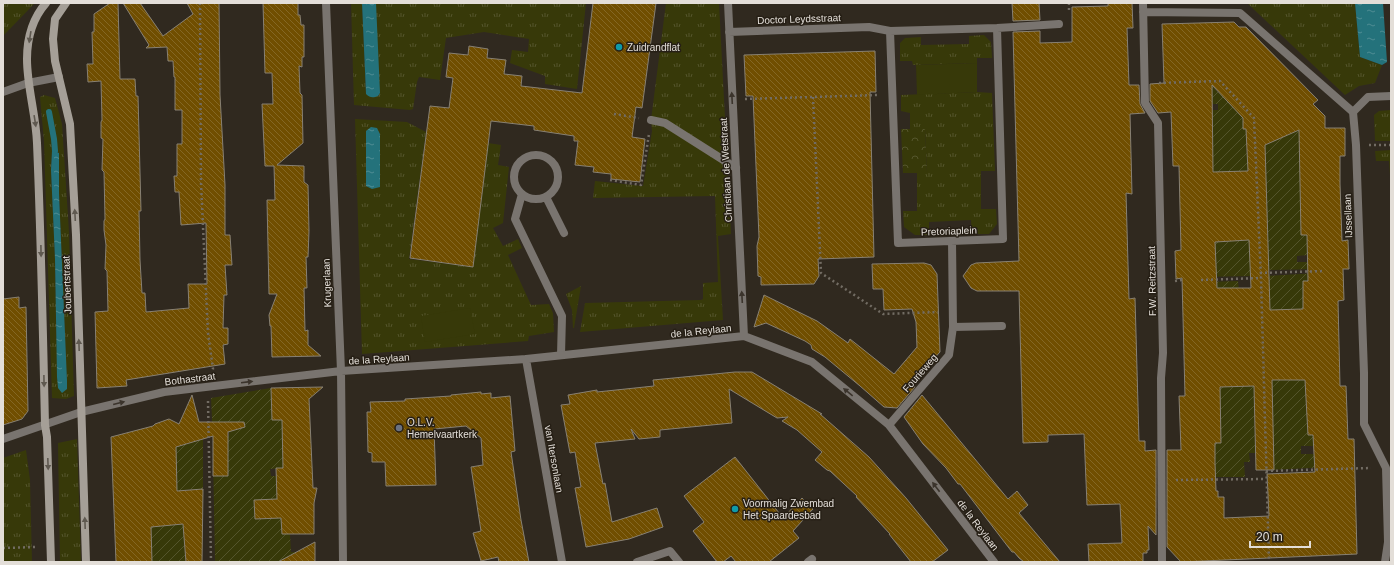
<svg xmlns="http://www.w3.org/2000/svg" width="1394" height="565" viewBox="0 0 1394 565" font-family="Helvetica,sans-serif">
<defs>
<pattern id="grass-tufts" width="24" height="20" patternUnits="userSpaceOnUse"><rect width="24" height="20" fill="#373909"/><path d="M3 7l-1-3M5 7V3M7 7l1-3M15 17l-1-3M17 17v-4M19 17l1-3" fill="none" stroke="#54552c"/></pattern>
<pattern id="forest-crowns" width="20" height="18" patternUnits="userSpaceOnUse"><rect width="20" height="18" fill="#373909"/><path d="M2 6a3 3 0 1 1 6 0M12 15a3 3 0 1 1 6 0" fill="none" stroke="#54552c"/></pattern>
<pattern id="garden-furrows" width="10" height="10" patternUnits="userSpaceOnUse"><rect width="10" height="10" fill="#373909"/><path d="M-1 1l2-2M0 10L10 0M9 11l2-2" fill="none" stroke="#54552c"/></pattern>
<pattern id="water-ripples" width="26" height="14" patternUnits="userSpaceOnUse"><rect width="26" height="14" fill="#24727b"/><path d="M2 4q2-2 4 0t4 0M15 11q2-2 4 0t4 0" fill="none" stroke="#4e8c93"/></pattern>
<pattern id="building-back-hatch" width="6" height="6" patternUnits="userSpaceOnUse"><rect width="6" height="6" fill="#704e00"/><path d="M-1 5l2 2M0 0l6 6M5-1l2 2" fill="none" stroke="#846724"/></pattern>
</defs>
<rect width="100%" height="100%" fill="#30291f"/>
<path fill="url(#grass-tufts)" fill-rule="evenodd" d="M3 3H35L3 36Z
M351 3H362L366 94 376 3H586L577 89 545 84V76L510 63 512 50 528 52 529 39 484 32 446 38 440 80 419 77 417 82 413 109 410 110 354 105Z
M666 3H719L731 234 718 236 723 320 580 332 585 303 701 300 703 299V283L718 282 715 196 593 198 595 181 643 186 652 131 651 120Z
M1247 3H1355L1360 57 1382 65 1375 83 1359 86 1345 95Z
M984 35 991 42 992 58H977V63L913 65 912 61H900V43L905 38 921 37V45L969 44V36Z
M977 92 992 93 995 171H981V209H996L997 224 989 234H972L971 220 929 222V235H915L904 227 903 211H917V173H927L925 129H910V113L901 111V95Z
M44 95 55 98 62 124 69 232 74 396 66 399 52 398 44 141 40 97ZM52 151 59 153V193L67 389 58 388 55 259 51 170Z
M1391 110V141H1375L1374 115 1379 111Z
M355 119 407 122 426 132 409 259 473 267 488 143 501 145 498 165 509 167 503 223 493 228 503 246 518 239 522 248 508 255 531 305 549 304 553 313 554 332 529 336 528 341 362 354Z
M1391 150V175H1390L1389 161H1376L1375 151Z
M581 286 574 328H573L572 310 566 294Z
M77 439 81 562H60L58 443Z
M26 450 30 480 32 562H3V458Z"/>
<path fill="url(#forest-crowns)" d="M901 129H925L927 173H903Z"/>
<path fill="url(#garden-furrows)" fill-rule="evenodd" d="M1247 63 1305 122 1317 233 1308 255 1297 256V262H1324V269L1263 270Z
M1218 83 1214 88 1220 94 1224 90 1231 105 1243 117V129H1252C1245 144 1244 153 1253 168L1247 169 1250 234 1253 276 1200 277 1205 242H1220L1203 173 1211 110H1218V104H1204L1188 84Z
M1318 273V280L1303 281 1315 379 1323 420 1307 421 1308 434H1323L1314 446H1301V454H1314L1330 467 1270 470 1264 276Z
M1238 281C1241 317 1253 351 1254 387H1260V399H1254L1255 444 1261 453H1249L1250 462H1244L1245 477H1200L1215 469 1209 387H1224L1206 282Z
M271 388 272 420H282L283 468 270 469 271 476H284L281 517 282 534H290L291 552H315L291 562H215L213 453H228L227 441H213L211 398ZM229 422V436L214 437ZM254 500H273V519H255Z
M203 439V489L182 490C183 511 186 522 194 541L184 542 186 562H143L123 489H113L112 465Z"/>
<path fill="#373909" d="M977 63V92L917 95 916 65Z
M470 308 475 334 425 342 421 316Z"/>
<path fill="url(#water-ripples)" d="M362 3H376L380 93 378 96C373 98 370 98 366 94Z
M1355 3H1383L1387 62 1382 65 1360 57Z
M371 127 377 128 380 134V187L372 189 366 186V131Z
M52 151 59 153V193L67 381V389L62 393 58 388 57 377 55 259 51 170Z"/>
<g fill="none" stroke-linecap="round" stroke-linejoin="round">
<path stroke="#24727b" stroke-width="6" d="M49 112 54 139 55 151"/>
</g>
<path fill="url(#building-back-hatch)" stroke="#878073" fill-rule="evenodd" d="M110 3H118L120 79H135L136 96H138L141 211H139L140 260 142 293H145L146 312 189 308 188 284H207L206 223 181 225 179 192H175L174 176H177V144H182V110H175V77H174L173 61H168L167 47 146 48 149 45 123 3H140L163 36 193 14 187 3H219L220 95 225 185V235H230L232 265H225L227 295H224L223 328H228V344L223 345 225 364 126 380 127 386 97 388 95 312 108 311 107 271 105 269 106 245 104 230V221L105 219 104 172 102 170 103 139 101 138V122L102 120 101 81 88 82 87 64H93L92 32H94V14Z
M263 3H298V15H300L301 25H304V57H302V67L299 66 300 93 302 95 303 143 277 165 304 166V182L308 185 309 231 308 257H306L307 288H304L305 331 308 330V345L321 356 272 357 271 326H270L269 315 277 294H269L267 200H275L274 166H265L262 104H273L272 73H265Z
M593 3H656L642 108 636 107 632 137 645 139 640 182 611 179V174L593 172 594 167 575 165 578 141H574V136L534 130V126L491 121 473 267 410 258 430 106 449 108 453 78 446 77 449 53 468 55 469 46 488 49 487 58 506 60 504 74 522 76 521 86 582 93Z
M1012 3H1039L1040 20 1013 21Z
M1108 3H1132L1133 28H1127L1129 85H1139L1140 104 1145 113 1130 114 1132 194 1126 193 1129 299 1135 298 1139 441H1145V451L1156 450V535L1148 526 1149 550H1147V553H1143V562H1089L1088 544 1122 543 1120 504 1087 505 1084 434 1048 435V442L1023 443 1019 291H977L971 288 963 276 971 265 976 263 1019 261 1013 32 1040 31V43L1072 42V7L1108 6Z
M1234 22 1239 27H1246L1318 100 1313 104 1325 116V128H1345V156H1340V184L1342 241 1348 240 1349 269H1343L1344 300 1338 301 1340 386H1346L1348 439H1354L1357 554 1181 562 1167 547V450H1181L1179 396H1185L1182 278 1176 279 1175 251 1181 250 1179 166H1173L1171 112 1158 113 1150 101V84L1164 83 1162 24ZM1212 85 1243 118V129H1246L1248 171 1213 172ZM1299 130 1301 235H1307L1308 281H1303V309L1270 310 1265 145ZM1249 240 1251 288H1217L1215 242ZM1272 380H1305L1308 435H1313L1315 472 1267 474 1269 516 1224 518V497H1218V491H1216L1215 463V443H1221L1220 387 1254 386 1256 470H1274Z
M875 51 876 92H870L874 257 818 259 819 276 814 284 761 285V277L758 276 757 246 759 237 753 96H746L744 55Z
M924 263 931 265 937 274 940 352 912 383 915 387 897 408 884 407 860 386 825 357 812 349 811 345 805 341 766 323 754 327 764 295 817 321 848 343 850 339 894 374 917 347 916 322 912 309 884 310 883 289H873L872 264Z
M19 297V308L26 307 28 411 22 419 3 425V299Z
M735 372H752L822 414H820L869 457 906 498 948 550 932 562H911L889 534H890L856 497 857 496 830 471 827 470 815 460 822 452 797 430 782 421 788 417 777 418 729 389 732 423 660 430V437L639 439 631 429 635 439 595 443 603 484 605 483 612 522 657 508 663 527 629 539 586 547 575 488 581 487 575 452 570 453 561 405 570 404 568 395 597 390V392L654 386 653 380Z
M323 387 309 399 313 488H317L314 503V534H282L281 518 255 519 254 500 277 499 276 468H283L282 420H272L271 388Z
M481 392V394L491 393V398L510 396 515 451 511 452 521 520 529 562H499L498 557 481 561 473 533 481 531 471 467 483 465 481 438 466 426 434 429 436 485 386 486 385 462H372V453L368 452 367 412H371L370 402 405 401V399L451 396V395Z
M192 395 199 422H244L245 427 228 432V476H213V436L176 447 177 491 203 489 202 562H186L183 524 151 527 152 562H116L111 437 153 426 155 424 169 419 179 424Z
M922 395 1008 499 1017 491 1028 505 1019 513 1060 562H1024L1019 558 1014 552H1012L960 484H958L946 468 923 444 904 417Z
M735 457 783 518 802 498 813 509 793 531 799 538 769 562H736L731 556 723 562H717L693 531 704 522 684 496Z
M315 542V562H278Z"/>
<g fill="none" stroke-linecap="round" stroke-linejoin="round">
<path stroke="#726c63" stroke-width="2.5" stroke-dasharray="2 3" stroke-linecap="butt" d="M200 3 201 184 208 333 213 369 212 372
M1069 3V13
M1159 83 1220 81 1254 118 1261 278 1269 562
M813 97 821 273 883 314 938 312
M745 99 878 95
M614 114 639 118
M1369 145H1391
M610 180 641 185 649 134
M1260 273 1324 271
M1201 280 1261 278
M1175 281 1182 280
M208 401 211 562
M1266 471 1371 468
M1176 480 1266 479
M3 548 36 547"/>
<path stroke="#79746f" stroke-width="8" d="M651 120 665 123 736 168
M514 177a22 22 0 1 1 44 0a22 22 0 1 1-44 0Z
M522 194 515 219 562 316 561 355
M546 197 564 233
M637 562 670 551 679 562
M808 562 812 559"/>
<path stroke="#79746f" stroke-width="8" d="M326 3 341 371 343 562
M728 3 744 336
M1143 3 1145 103 1158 123 1163 353 1161 378 1162 562
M1143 12 1240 13 1353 112 1356 145 1364 373V424L1386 468 1388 542 1385 562
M890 31 898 243 1003 239 997 28
M729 32 869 27 890 31 997 28 1059 24
M3 92 28 83 59 77
M1353 112 1368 97 1391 96
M953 327 1002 326
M526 359 562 562
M889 425 949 355 953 327 952 241
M3 439 81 412 164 392 341 371 526 359 744 336 812 362 889 425 994 562"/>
<path stroke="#a59f97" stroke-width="8" d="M46 3C32 19 27 38 27 59 27 87 36 115 37 143 41 237 43 331 45 425L47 437 51 562
M66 3 55 19 53 39 55 61 70 124 76 235 86 562"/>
</g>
<defs><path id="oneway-solid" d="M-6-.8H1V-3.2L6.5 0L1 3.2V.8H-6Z"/></defs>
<g fill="#5f5950">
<use href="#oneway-solid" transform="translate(30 37) rotate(99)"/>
<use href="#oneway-solid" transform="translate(35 121) rotate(81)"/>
<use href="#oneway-solid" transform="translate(75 215) rotate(-93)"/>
<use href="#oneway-solid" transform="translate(41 251) rotate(89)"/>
<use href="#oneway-solid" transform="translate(79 345) rotate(-92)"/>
<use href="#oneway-solid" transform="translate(44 381) rotate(89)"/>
<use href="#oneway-solid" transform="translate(48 464) rotate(88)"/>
<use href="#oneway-solid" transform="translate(85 523) rotate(-92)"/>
</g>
<g fill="#3b342c">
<use href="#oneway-solid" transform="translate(732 98) rotate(-93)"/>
<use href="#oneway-solid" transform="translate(742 297) rotate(-93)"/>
<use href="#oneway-solid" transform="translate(247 382) rotate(-7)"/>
<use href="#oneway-solid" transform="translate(848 392) rotate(-141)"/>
<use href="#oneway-solid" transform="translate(119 403) rotate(-14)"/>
<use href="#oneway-solid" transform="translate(936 487) rotate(-127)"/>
</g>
<g fill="#0f9aa8" stroke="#261f15" stroke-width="1.5">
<circle cx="619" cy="47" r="4"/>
<circle cx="735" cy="509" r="4"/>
</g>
<circle fill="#6b7280" stroke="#261f15" stroke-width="1.5" cx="399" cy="428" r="4"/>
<g text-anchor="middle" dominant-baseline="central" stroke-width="3" stroke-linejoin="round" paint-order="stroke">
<g font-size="10" fill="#e3ded8" stroke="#261f15">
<text transform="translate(799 19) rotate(-2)">Doctor Leydsstraat</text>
<text transform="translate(726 170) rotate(-93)">Christiaan de Wetstraat</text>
<text transform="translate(1348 216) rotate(-92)">IJssellaan</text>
<text transform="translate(949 231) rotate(-2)">Pretoriaplein</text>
<text transform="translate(1152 281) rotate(-91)">F.W. Reitzstraat</text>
<text transform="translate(327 283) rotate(-92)">Krugerlaan</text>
<text transform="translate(67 285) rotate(-92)">Joubertstraat</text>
<text transform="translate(701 331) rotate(-6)">de la Reylaan</text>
<text transform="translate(379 359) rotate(-4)">de la Reylaan</text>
<text transform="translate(920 373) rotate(-49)">Fourieweg</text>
<text transform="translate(190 379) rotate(-7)">Bothastraat</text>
<text transform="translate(554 459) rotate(80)">van Itersonlaan</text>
<text transform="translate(978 525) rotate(53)">de la Reylaan</text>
</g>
<g font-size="10" fill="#e3ded8" stroke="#261f15" text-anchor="start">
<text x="627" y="47">Zuidrandflat</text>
<text x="407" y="422">O.L.V.<tspan x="407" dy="12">Hemelvaartkerk</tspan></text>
<text x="743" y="503">Voormalig Zwembad<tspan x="743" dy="12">Het Spaardesbad</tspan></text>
</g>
</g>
<rect width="1394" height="565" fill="none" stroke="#e3ded8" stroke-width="8"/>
<path d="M1250 541v6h60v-6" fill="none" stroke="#e3ded8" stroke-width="2"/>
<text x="1256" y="541" font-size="12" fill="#e3ded8" stroke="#261f15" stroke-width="3" paint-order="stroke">20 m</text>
</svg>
